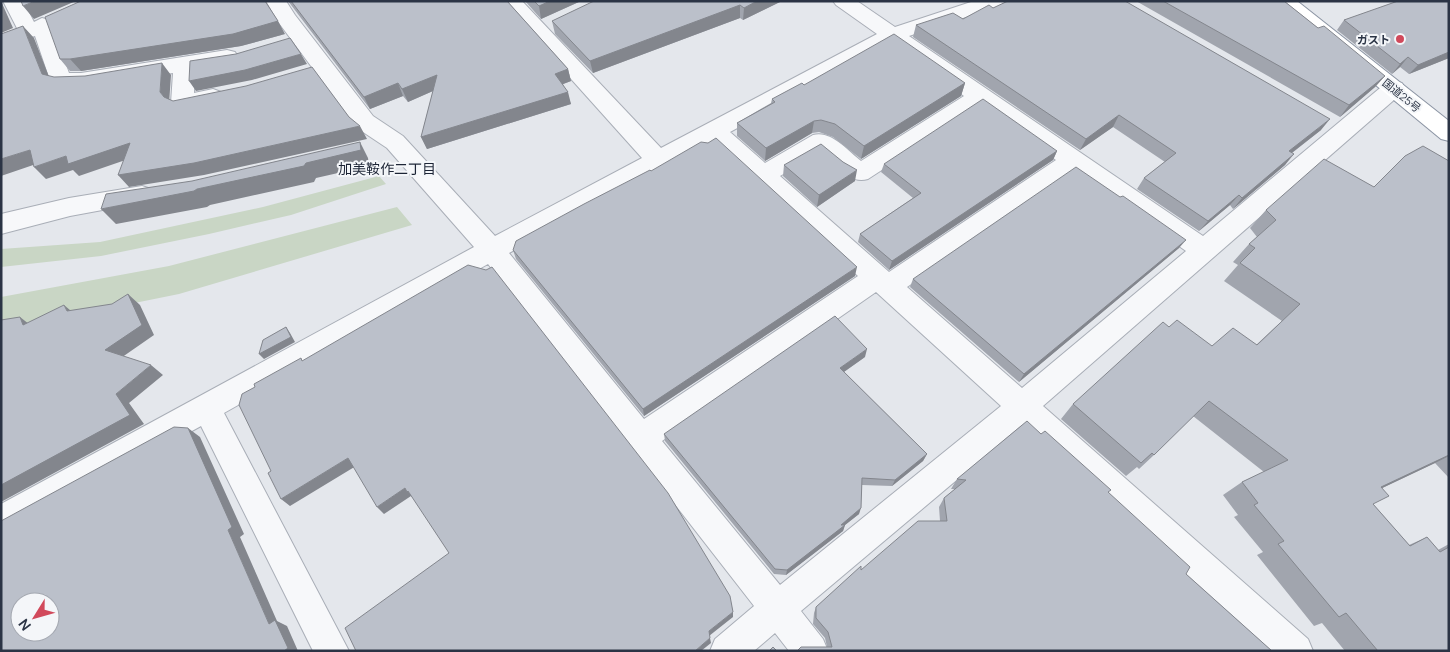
<svg xmlns="http://www.w3.org/2000/svg" width="1450" height="652" viewBox="0 0 1450 652" font-family="Manrope,'Noto Sans JP',sans-serif">
<rect width="100%" height="100%" fill="#e4e7ec"/>
<path fill="#c9d6c5" d="M379 176 386 184 291 215 209 234 101 256 1 267V249L100 242 263 207Z
M397 207 412 225 179 294 1 330V297L169 266Z"/>
<g fill="none" stroke-linecap="round" stroke-linejoin="round">
<g stroke="#a9aeb7" stroke-width="2">
<path id="minor" d="M3 1H23L34 22 42 18 49 20 69 73H81L227 50 235 52 238 57 235 62 195 69 194 93 213 89 221 92 224 97 221 102 182 111 174 108 171 103 173 73C143 77 81 93 53 85L50 80 35 36 28 38 21 36Z
M266 1H286L295 15 373 116 403 136 495 236 642 158 501 1H522L661 148 877 34 836 5 833 1H857L895 27 974 1H1005L1002 5 909 36 1203 236 1386 83 1394 81 1402 83 1405 88 1402 93 1043 406 1308 639 1313 651H1270L1022 425 801 611 823 639 828 651H789L775 633 754 651H710L715 639 754 606 488 264 224 413 349 651H313L201 426 1 536V504L474 247 387 148 357 128 279 23ZM891 44 964 96 861 161C847 150 831 130 813 135L765 163 730 132ZM980 106 1056 160 889 272 780 176 820 153C834 164 849 185 868 179ZM712 142 858 276 644 419 509 253ZM1074 172 1186 251 1022 388 907 287ZM876 292 1001 406 780 585 662 441Z
M142 186 151 189 154 195 151 201 70 216 1 234V214L69 198Z"/>
</g>
<g stroke="#8b94a3" stroke-width="2">
<path id="trunk" d="M1274 1H1297L1449 121V141L1441 139Z"/>
</g>
<use href="#minor" fill="#f7f8fa" fill-rule="evenodd"/>
<use href="#trunk" fill="#fff" fill-rule="evenodd"/>
</g>
<path fill="#a1a5ae" d="M288 1H507L568 69 571 81 563 84 571 104 427 149 421 137 433 91 408 102 403 96 370 109Z
M525 1H581L541 19Z
M782 1 743 20 740 18 593 73 555 34 552 21Z
M1136 1H1284L1318 28 1385 76 1375 87 1340 117Z
M1449 1V58L1409 74 1400 67 1392 74 1337 30 1344 20Z
M993 8 1321 130 1292 153 1285 165 1233 209 1230 205 1199 231 1137 189 1144 178 1165 162 1113 127 1080 150 913 37 916 25 963 19Z
M285 34 241 46 81 71H70L60 59Z
M965 83 961 96 861 159 833 137 819 132 812 133 765 161 737 136V123L771 103 772 99 804 85Z
M1057 151 1053 160 889 270 858 242 860 234 913 198 881 172 884 164Z
M1449 161V478L1435 463 1382 488 1373 504 1409 545 1427 537 1438 550 1449 544V651H1345L1322 623 1314 626 1257 555 1263 552 1234 517 1238 515 1223 495 1242 482 1264 472 1193 416 1154 455 1139 469 1137 467 1126 476 1061 419 1073 404 1169 327 1212 346 1256 345 1282 321 1224 281 1238 265 1233 262 1249 244 1257 237 1250 228 1266 210 1374 187Z
M784 165 855 181 817 207 783 176Z
M651 171 855 276 644 416 516 259 513 250Z
M1179 248 1019 382 910 287 913 279Z
M865 357 844 372 927 454 923 461 892 486 862 485 859 514 845 525 843 531 786 575 774 574 665 441 664 434Z
M957 479 1108 492 1186 574 1272 651 827 647 825 638 813 624 814 613 816 607 861 570 940 521 939 507 944 498 955 489H951Z"/>
<path fill="#83868d" d="M1 1 13 28 1 33Z
M35 1H76L34 19 23 6Z
M550 1H581L541 19 539 6Z
M757 1H782L743 20 744 8Z
M740 5V18L593 73 590 61Z
M278 21 285 34 241 46 81 71 70 59Z
M23 26 34 38 53 87 42 74Z
M1449 52V58L1409 74 1418 65Z
M301 54 307 64 252 80 196 91 189 81Z
M1408 57 1400 67 1392 74 1400 64Z
M162 63 171 75 169 104 160 92Z
M568 69 571 81 558 86 555 74Z
M437 75 442 87 408 102 402 89Z
M1385 76 1375 87 1340 117 1349 105Z
M398 83 403 96 370 109 364 97Z
M965 83 961 96 861 159 864 146Z
M568 92 571 104 427 149 421 137Z
M1119 115 1113 127 1080 150 1086 139Z
M1330 119 1321 130 1280 162 1289 151Z
M814 121 812 133 765 161 766 148Z
M360 126 367 139 204 175 129 187 118 175Z
M360 142 368 158 369 166 316 178 314 182 210 205 207 207 116 224 101 209 197 189 306 163Z
M130 143 140 155 79 176 73 170 46 179 34 167 66 156Z
M30 150 42 162 1 176V159Z
M1057 151 1053 160 889 270 892 261Z
M1294 154 1285 165 1233 209 1242 198Z
M857 170 855 181 817 207 819 195Z
M1239 195 1230 205 1199 231 1208 221Z
M1186 240 1179 248 1019 382 1024 374Z
M857 267 855 276 644 416 643 409Z
M128 294 140 305 154 335 118 360 105 350Z
M64 305 77 316 67 311Z
M20 317 34 328 23 325Z
M286 327 290 333 295 342 264 359 259 354Z
M867 349 865 357 838 376 840 368Z
M151 365 163 375 129 403 144 424 1 502V485L116 394Z
M188 428 200 437 244 534 240 537 277 621 287 626 298 651H284L269 624 228 530Z
M927 454 923 461 892 486 895 480Z
M1449 455V456L1435 463 1357 500 1381 487Z
M348 458 356 466 290 506 281 499Z
M405 488 408 491 414 499 411 496 384 514 377 507Z
M861 508 859 514 845 525 843 531 786 575 787 570Z
M733 612V617L709 636V631Z
M710 638 711 643 701 651H695Z"/>
<path fill="#bbc0ca" stroke="#83868d" fill-rule="evenodd" d="M21 1H35L23 6Z
M81 1H265L278 21 233 34 70 59H60L45 17Z
M291 1H507L568 69 555 74 568 92 421 137 437 75 402 89 398 83 364 97Z
M534 1H550L539 6Z
M594 1H757L744 8 740 5 590 61 552 21Z
M1008 1H1125L1330 119 1289 151 1294 154 1242 198 1239 195 1208 221 1144 178 1176 153 1119 115 1086 139 916 25 953 13 963 19 989 5 993 8Z
M1163 1H1284L1318 28 1324 26 1385 76 1349 105Z
M1398 1H1449V52L1418 65 1408 57 1400 64 1344 20Z
M23 26 42 74 54 77 85 76 162 63 160 92 164 97 173 101 246 86 312 67 349 117 360 126 194 163 118 175 130 143 68 164 66 156 34 167 30 150 1 159V34Z
M894 34 965 83 864 146 835 124 821 120 814 121 766 148 737 123 775 102 772 99 802 83 804 85Z
M290 38 301 54 245 70 189 81 190 61 236 54Z
M983 99 1057 151 892 261 860 234 921 193 884 164Z
M716 138 857 267 643 409 513 250 516 241 584 204 650 170 651 171 701 142 708 143Z
M360 142 361 150 306 163 304 166 197 189 194 191 101 209 106 194 192 181Z
M821 144 843 162 857 170 819 195 784 165Z
M1423 146 1449 161V455L1381 487 1389 496 1373 504 1410 546 1427 537 1440 552 1449 547V651H1378L1346 613 1339 617 1278 544 1284 541 1254 505 1258 503 1242 482 1288 460 1209 401 1154 455 1152 453 1141 463 1073 404 1163 322 1169 327 1177 320 1212 346 1233 328 1257 345 1300 304 1240 263 1255 248 1249 244 1276 220 1266 210 1324 159 1374 187 1405 156Z
M1076 167 1120 197 1123 196 1186 240 1024 374 913 279Z
M468 265 486 270 492 267 668 493 730 596 733 612 709 631 710 638 695 651H356L345 628 449 553 408 491 407 492 405 488 377 507 348 458 281 499 268 473 271 471 239 405 242 394 255 387 254 384 301 358 302 361Z
M128 294 142 325 105 350 151 365 116 394 130 415 1 485V320L20 317 23 325 64 305 67 311 112 304Z
M835 316 867 349 840 368 927 454 895 480 862 478 861 508 841 525H845L787 570 775 569 664 434Z
M286 327 291 337 259 354 263 340Z
M1027 421 1041 434 1045 431 1111 490 1108 492 1190 567 1186 574 1272 651H797L801 647H832L828 632 816 618V607L861 566V570L918 521H947L944 498 966 480 957 479Z
M174 427 188 428 232 527 228 530 269 624 275 620 288 648 284 651H1V521ZM20 602H50V632H20Z
M773 647 777 651H769Z"/>
<circle fill="#d1495b" stroke="#f4f6f9" stroke-width="2" cx="1400" cy="39" r="5"/>
<g text-anchor="middle" dominant-baseline="central" stroke-width="4" stroke-linejoin="round" paint-order="stroke">
<g font-size="11" font-weight="bold" fill="#2b3445" stroke="#f4f6f9" text-anchor="end">
<text x="1390" y="39">ガスト</text>
</g>
<g font-size="11" fill="#2b3445" stroke="#f4f6f9">
<text transform="translate(1402 95) rotate(39)">国道25号</text>
</g>
<g font-size="14" fill="#1d2536" stroke="#f4f6f9">
<text x="387" y="168">加美鞍作二丁目</text>
</g>
</g>
<rect width="1450" height="652" fill="none" stroke="#2b3445" stroke-width="5"/>
<g transform="translate(35 617) rotate(233)"><circle r="24" fill="#f4f6f9" stroke="#a4a8b1"/>
<path d="M0-4L9 19L0 12L-9 19Z" fill="#d1495b"/>
<text y="-8" font-size="14" font-weight="bold" text-anchor="middle" fill="#2b3445">N</text>
</g>
</svg>
